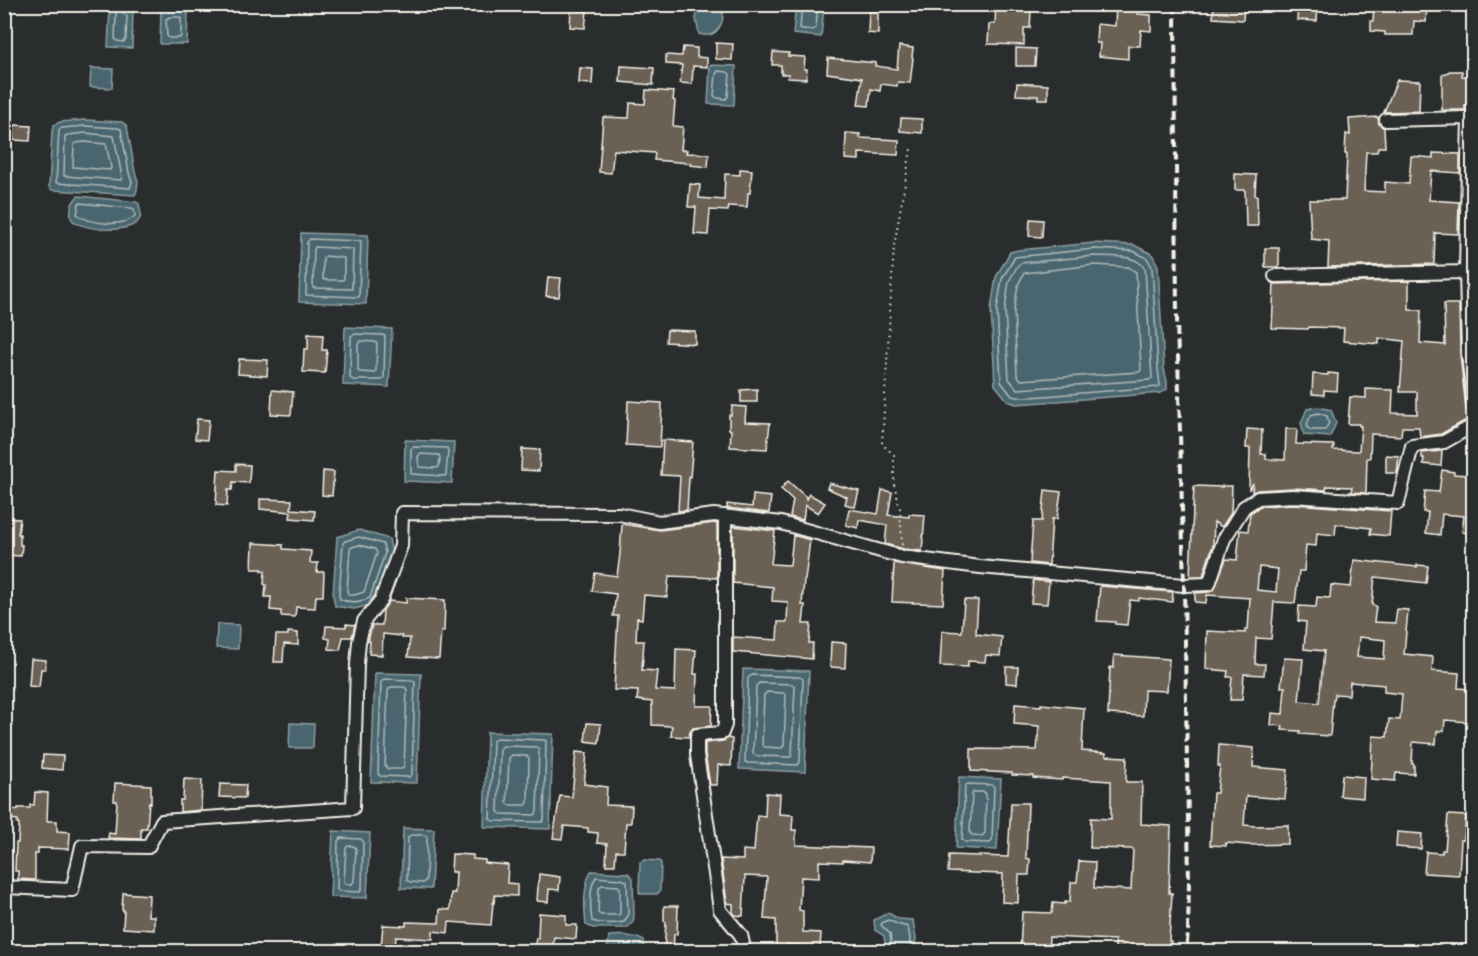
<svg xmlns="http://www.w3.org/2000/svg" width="1478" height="956" viewBox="0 0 1478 956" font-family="Mali,sans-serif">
<rect width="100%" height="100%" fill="#2a2d2e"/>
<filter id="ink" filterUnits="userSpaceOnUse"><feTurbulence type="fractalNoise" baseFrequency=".0167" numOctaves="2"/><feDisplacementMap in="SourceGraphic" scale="12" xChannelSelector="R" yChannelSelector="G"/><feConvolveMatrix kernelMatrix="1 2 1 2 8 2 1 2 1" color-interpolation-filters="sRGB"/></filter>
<g filter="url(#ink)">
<path fill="#4a666f" stroke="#8e9e9f" stroke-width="1.5" d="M698 5H722C726 21 718 40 699 34L696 19Z
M796 5 824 7 821 37 793 34Z
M110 7 133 8 132 48 108 47Z
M161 10 188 11 187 44H160Z
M710 65 736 66 734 105 708 104Z
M91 68 113 69 112 88 90 87Z
M85 120 122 122 127 126 135 172 138 181 137 190 135 195 52 190 49 187 52 131 54 125 60 122Z
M78 196 136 202 139 204C140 209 142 215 140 218 135 235 77 231 71 218 70 216 71 210 71 208 72 203 74 200 78 196Z
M301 233 368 235 366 304 299 302Z
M1094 243 1134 245 1152 254 1158 266 1164 369 1167 381V389L1161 393 1031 403 1016 404 1008 401 995 385 991 309 996 277 1010 252 1018 250Z
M345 327 392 329 389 387 343 385Z
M1318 407 1331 410 1336 423 1330 437 1304 435 1301 423 1307 409Z
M405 440 454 442 452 483 404 481Z
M359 530 389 539 392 553 375 604 354 609 335 606 333 595 337 537Z
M217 624 239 625 238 649 216 648Z
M743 669 809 671 805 772 739 769Z
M375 673 421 674 417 783 371 782Z
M290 723 314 724 313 748H289Z
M487 732 553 734 550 829 484 827Z
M959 777 1001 779 997 850 956 848Z
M403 828 434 829 431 889 401 888Z
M333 831 370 833 367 898 330 897Z
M645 860 659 861 661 863 660 891 657 894H641L639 892 640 862Z
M591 871 628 873 633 878 634 917 633 922 627 928H593L586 925C584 907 583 887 591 871Z
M888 913 899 919 913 920 916 939 914 951H886L884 936 875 930 874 920Z
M609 936C620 935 634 935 644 941L645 951H607Z"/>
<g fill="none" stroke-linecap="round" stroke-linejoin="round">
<path stroke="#b0b9b8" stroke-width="1.5" d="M802 4 800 28 802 29 813 30 816 28 818 4
M117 11H120L127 16 126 39 124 42 117 41 115 39 116 14Z
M170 17H179L181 18V35L180 38H169L167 36 166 19Z
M718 71 727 72 730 74 728 96 726 99 717 98 714 96 716 74Z
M85 126 118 128 121 129 129 173 132 182 130 188 56 183 59 130 62 128Z
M85 133 114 136 122 177 121 180 64 176 65 136 68 135Z
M85 142 106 144 111 167 110 170 73 167 74 144 76 143Z
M79 203 131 208 134 209 135 216C123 228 89 224 77 214Z
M310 239 361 241 359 297 306 295 307 242Z
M315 247 353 249 352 289 313 288 314 249Z
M1094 249 1133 251 1147 258 1152 267 1158 369 1160 385 1158 387 1031 397H1017L1012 396 1001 382 997 309 1002 279 1015 257Z
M326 256 344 258V278L343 280H325L323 279V258Z
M1094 256C1110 257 1136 253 1145 269L1152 378 1149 380 1017 389 1009 379 1005 310 1009 281 1018 265 1021 263Z
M1094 265 1128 267 1136 272 1141 370 1139 372 1021 380 1017 375 1014 310 1018 285 1024 273Z
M354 334 382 335 385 336 384 378 382 380H353L350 378 351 336Z
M361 341 375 342 377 344 376 370 375 373 360 372 358 371V344Z
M1318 413 1327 416 1329 423 1325 430H1311L1308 428 1307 424 1311 415Z
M413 447 447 448 448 451 446 475 444 476 411 474V449Z
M420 454 439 455 440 458 439 467 436 468 419 467 418 457Z
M359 537 383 544 385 553 370 598C360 602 350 604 340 599L339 595 343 543 345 541Z
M359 545 375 549 377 553 364 592 354 595H349L347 591 350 549 352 547Z
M752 675 800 677 803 679 800 762 798 765 748 763 745 762 748 678Z
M384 679 412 680 415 682 412 774 409 777 380 776 378 774 381 682Z
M759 683 792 684 795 686 792 755 791 757 756 756 753 754 756 686Z
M391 687H405L407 690 404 766 402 769H388L385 766 388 690Z
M767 692 783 693 786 695 784 745 782 748 765 747 762 745 764 695Z
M496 738 544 740 546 741 544 820 542 822 493 821 490 819 493 741Z
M503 746 536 747 539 749 537 812 535 815 501 814 498 812 500 749Z
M512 755 527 756 529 758 528 803 526 805H510L507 803 509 758Z
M968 784 992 785 994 787 992 841 990 843 965 842 962 840 965 786Z
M974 792H984L986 794 985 833 982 836 972 835 970 833 972 794Z
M411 835H425L427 837 426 880 423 883 410 882 407 880 408 837Z
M341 838 361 839 363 841 362 889 360 892 339 891 337 889 338 841Z
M348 846H354L356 849 354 881 352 884H346L344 881 346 848Z
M596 877 620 879 627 881 628 916 624 922C614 924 601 924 592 921 590 908 589 887 596 877Z
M603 885 618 886 620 888V913L619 915H601L598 913 599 887Z
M892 952 890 934 881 925 882 923 888 920 897 924 908 927 910 939 909 952"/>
</g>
<path fill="#6b6052" stroke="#f4f1e8" stroke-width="1.5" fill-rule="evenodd" d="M996 4H1028V11H1031L1030 28H1024V45L988 44 989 24H995Z
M1116 4H1138V14L1151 15V31L1141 30 1140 46H1128V59L1099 56 1100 43H1096L1097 24 1115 26Z
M1214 4H1244L1243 20 1213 18Z
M1298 4H1318L1317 21 1297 20Z
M1374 4H1427L1426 22 1414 21 1413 35H1385V32L1371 31V21H1373Z
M571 9 587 11 585 28 570 27Z
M869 11 878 12V34L868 33Z
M716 43 733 44 732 60 716 59Z
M899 46 913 48 912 57 913 58 910 83 898 82 897 86 881 84 880 91 871 89 869 106 858 105 862 78 827 73 828 58 876 63 875 66 897 69Z
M683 47 697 48V57L707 58V67L693 66 692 84 680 83 682 65 666 64V55L682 56Z
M1016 48 1036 49 1035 66H1016Z
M773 52 789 53 788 56 805 57 804 69H807L806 79 788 78 789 74H781V65H772Z
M621 66 654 68 653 85 620 82Z
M580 68 593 69 592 84 579 83Z
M1450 71H1462V76L1473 77V105H1465V110H1442V75Z
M1397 80 1420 81 1419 111 1384 112Z
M1017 83 1048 85V99H1038V96L1016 95Z
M646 90 674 92 673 100 675 101 673 126 683 127 681 150H687L686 153 709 154 708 167 690 165V163L654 160 655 153 614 150 611 173 599 172 603 117 629 118 630 103 645 104Z
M1378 117 1379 124 1384 128 1385 147H1378L1377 152H1366L1364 191 1385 192V182L1409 184 1411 156 1433 158V153L1460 154V173L1431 171 1429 200 1459 202 1458 234 1435 233 1434 264 1328 267 1329 241 1311 239 1309 200H1345L1347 154H1345L1346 134 1350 135 1349 119Z
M901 118 922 119V133L900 131Z
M14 125 31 126 30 141 13 140Z
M846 133 860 134V138L899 140 898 155 859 153V160L845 159Z
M740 169 752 170 750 193H748L747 207 729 206 728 211 710 210 708 235 694 234 696 207H688L690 184 700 185 699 198 724 200 725 174 740 175Z
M1235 174 1256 175 1255 195H1257L1258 226H1246L1245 190H1235Z
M1030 219 1043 220 1042 237 1029 236Z
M1265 248H1279V267H1265Z
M548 277 561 278 559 297 546 296Z
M1409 281V310H1421L1420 343 1445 345 1444 304H1459L1460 354 1466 409 1468 413 1472 417 1441 434 1420 437 1419 427H1402L1401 436 1371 434 1370 458H1367L1366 493 1351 492 1352 487 1327 486 1326 490 1293 488 1258 490 1252 492 1253 483 1249 490 1250 448H1246L1247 429 1262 430 1261 454H1266V459L1285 460 1286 429H1297L1296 444 1334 445 1333 450 1359 451 1361 426H1359V424H1348L1350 397 1366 398V389L1393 390 1392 413 1417 414V392H1400L1404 341 1379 338V344L1343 341 1344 328 1309 327 1308 329 1272 328 1274 284Z
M667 330 695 331V344L666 342Z
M308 334 323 335 322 350H327L325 373 303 372 304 349H308Z
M239 359 268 360 267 376 238 374Z
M1328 373 1338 374 1337 391 1324 390V395L1312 394 1313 374 1328 375Z
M757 389V402H741V390Z
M272 390 293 392 291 415 271 414Z
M628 401 662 403 660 447 626 445Z
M732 406 746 407 745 422 770 423 767 449 730 447 731 430 729 429V415H731Z
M197 419 209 420 207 440 195 439Z
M663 440 693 442 690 477H689L687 510 678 511 680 476 661 475Z
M522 449 540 450 539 471 521 470Z
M1442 451 1441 466 1423 464 1424 458H1422V453Z
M1386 455 1399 456 1397 473H1386Z
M236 464 250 465 249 483 233 482 232 490H228L227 506 216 505 218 470 236 471Z
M1442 470 1454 472V474L1468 475 1467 488H1469L1467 507H1473V534L1462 532 1464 516 1442 514 1440 535 1426 533 1428 512H1423L1425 491 1439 492Z
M323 471 334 472 332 496 322 495Z
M788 481 806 497V499L809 494 825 503 818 513 805 505 803 520 790 517 793 500 781 489Z
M829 483 859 491 855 507 845 504 847 497 827 488Z
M1194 486 1222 487V486H1232L1231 513 1222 527 1214 522 1213 545 1203 576H1190Z
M882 490 892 492 888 515 909 517V514L925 515 922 551 904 549 885 544 887 525 859 520 858 528 846 525 849 509 878 514Z
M1045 490 1061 492 1057 519H1052L1049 565 1030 563 1033 521H1042Z
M753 495 771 497 769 513 727 508V504L752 507Z
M260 499 292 500 291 509 315 511 314 520 290 518 291 512 260 509Z
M1293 504 1391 511 1389 536 1370 534 1371 528 1336 524 1335 535 1317 533 1316 546 1306 545 1304 571H1299L1295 603 1274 602 1271 639 1256 638 1255 664H1265L1264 675 1244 674 1242 700H1230L1232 677H1227L1228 671 1206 669 1207 631 1245 633V630H1248L1250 598 1207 595 1206 603 1195 602V593L1209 592 1214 590 1226 559 1237 560 1240 530 1248 531 1250 513 1261 506ZM1259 567 1278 569 1276 592 1257 590Z
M4 518 20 519 18 534H20V545H22L21 556 4 555Z
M714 523 717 524V578L669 576 667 597 644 595 642 619 637 618 636 641H644L642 670 657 671 655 690 675 691 676 649 696 650 694 674H697L696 706H712L711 726 693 728 690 732 689 737 671 736 672 726 652 725V702L637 700 638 691 614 690 618 616H613L616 594 592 591 595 573 617 576 620 554 622 524 660 530Z
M733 526 775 531 771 564 790 565 793 535 810 540 805 580H804L802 605H805L803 624H811L809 643H813L812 659 733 652V637L777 640 778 622H787L788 602 772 601 773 587 733 583Z
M253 543 283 545V549L311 551 310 563H318L317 572H324L323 596H316L315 608 296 607 295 617 281 616V611L270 610 271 597H265L266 585 264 584 265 571H262V569H252Z
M1354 560 1417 567V565L1428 566 1426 583 1375 577 1372 605 1376 606 1374 622 1395 623 1397 609 1408 610 1404 654 1433 657 1432 671 1459 673 1458 688 1469 689 1468 704 1470 705 1468 722 1445 720 1444 731H1437L1436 744 1413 742 1412 764H1414V774L1396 773 1395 781 1371 779 1373 736 1387 737 1389 719 1400 720 1402 694 1384 692V685L1350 682 1349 695 1335 694 1334 700H1333L1330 736 1300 734V731L1282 730 1283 726 1271 725 1272 713 1283 714 1285 687H1281L1284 658 1303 659 1299 701 1319 703 1324 651 1304 649 1306 622 1298 621 1299 606 1316 607 1317 597 1330 598 1331 585 1351 587ZM1359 637 1385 640 1384 659 1357 657Z
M894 563 945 571 943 604 892 602Z
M1033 580 1049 582 1047 604 1031 603Z
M1100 586 1173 592 1172 602 1139 598V601L1130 600 1127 625 1115 624V622L1097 621Z
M406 598 445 600 444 632 441 631 439 659 408 657 410 638H402V636L383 634 382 655 369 654 370 641H368L372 625H382L383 610 389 601 406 603Z
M964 600H978L976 634 1002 637 1000 656 986 655 985 662 968 661V667L940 666 942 631 962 632Z
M346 624 355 625 352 637H343L340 650 329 649 330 639 325 638 326 626 346 627Z
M288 632 298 633V645L284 644 283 662H274L276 635H288Z
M831 642 846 643 845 668 830 667Z
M1114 655 1169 659 1167 691 1144 690 1143 716 1108 714 1110 667 1114 668Z
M31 659 46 660 45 669H41L39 687 29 686Z
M1006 667H1018L1017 684 1006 683Z
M1015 704 1041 706V704L1084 708 1082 751 1106 753V756L1127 757 1126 782H1142L1141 824 1171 826 1169 893H1172L1169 941H1171L1170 951H1115V940L1049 937 1048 951H1020L1022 912 1052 913 1053 903 1065 904V902H1070L1071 882H1077L1079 861 1095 862 1094 888 1131 890 1133 849 1090 848 1091 818 1111 819V781L1062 778V780L1033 778 1034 776 1012 775V773L971 771V749L1037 750 1039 726 1014 724Z
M587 723 601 724 599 743 585 741Z
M728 738 732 739 731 766 718 765 717 785H710L705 754V743L723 741Z
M1219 745 1254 748 1253 767 1288 770 1285 799 1246 796 1244 825 1255 826 1288 825V844L1249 845 1226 843V846L1210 845 1213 793H1217L1220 766H1218Z
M576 752 587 753 584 784 607 787 606 805 632 806 631 823H626L624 851H616L615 865H606L607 844 597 843 598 833 588 832V828L564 826 562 839 553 838 560 796 572 797Z
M43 755 63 756 62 770 42 768Z
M1342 775 1364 777 1363 798 1340 796Z
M184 779 202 780 201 810 180 812V800H183Z
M115 783 151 785V803L149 802 147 828H141V839L108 838 109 833 115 834 117 801H114Z
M220 784 246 785 245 798 219 797Z
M35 792 48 793 47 821H57V831L70 832 69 849 38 848V854H35V880L18 879V871H15L16 843H18L19 824H17L18 820 11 819V809L18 810V808H30V805H34Z
M766 793 780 794 779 814 793 815 792 830H796V845L871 848 870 862 843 860V862L819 861V878L801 877 799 910 803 911V932L821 933 820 947 787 944 786 951H776V920L764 919 767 877 745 876 743 916 735 915 733 912V904L727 903 721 859 743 860V850L754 851 757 815 765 816Z
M1011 803H1028L1026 858 1030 859 1029 875H1019L1018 903 1002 902 1003 874 948 872 949 855 1008 857Z
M1448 815 1466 816 1464 840H1461L1459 875 1424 873 1426 852 1442 853V850H1445Z
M1397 832 1422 834 1421 849 1396 847Z
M452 854 473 855V859L485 860V863L508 865 507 883 517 884V896L495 895 494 903H493L491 925 449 922 448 933 433 931V939L396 937 395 947 381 946 383 925 406 926V922L439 923 440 909 450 910 451 893H455L456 872H451Z
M539 874 560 877 559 890 549 889 548 902 537 901Z
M123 893 149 895 148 916H154V930L123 928 124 910H122Z
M664 906H678L677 934H674L673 951H664L666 922 664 921Z
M539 913 566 915V925H577L576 939 554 937 552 951H534L536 938H538Z"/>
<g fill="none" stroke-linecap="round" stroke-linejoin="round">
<g stroke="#f4f1e8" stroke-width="16">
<path id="street" d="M1386 120 1469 118 1468 162
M1474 162H1468L1466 272 1468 353 1474 408
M1275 276 1466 272
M725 516V725L722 733 697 735V755L716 881 720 910 741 935 745 952
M4 887 72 890 82 846 148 847 162 821 353 808 357 664 359 642 364 621 381 600 401 546 402 513 619 514 659 522 714 515 781 523 902 557 980 567 1184 585 1209 584 1224 539 1244 507 1258 498 1293 496 1398 503 1412 446 1444 442 1474 425"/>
</g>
<path stroke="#f4f1e8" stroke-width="2" stroke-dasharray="1.5 4.5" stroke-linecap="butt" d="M902 545 900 508 894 484V455L882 444 894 246 911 149"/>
<use href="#street" stroke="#2a2d2e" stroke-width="12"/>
<path stroke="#f4f1e8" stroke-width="4" stroke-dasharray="9 4.5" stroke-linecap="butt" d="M1175 4 1177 318 1184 585 1189 881 1188 932 1186 952"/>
</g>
</g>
<rect width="1478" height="956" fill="none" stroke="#2a2d2e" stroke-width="24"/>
<rect x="12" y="12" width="1454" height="932" fill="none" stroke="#f4f1e8" stroke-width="2" filter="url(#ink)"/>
</svg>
